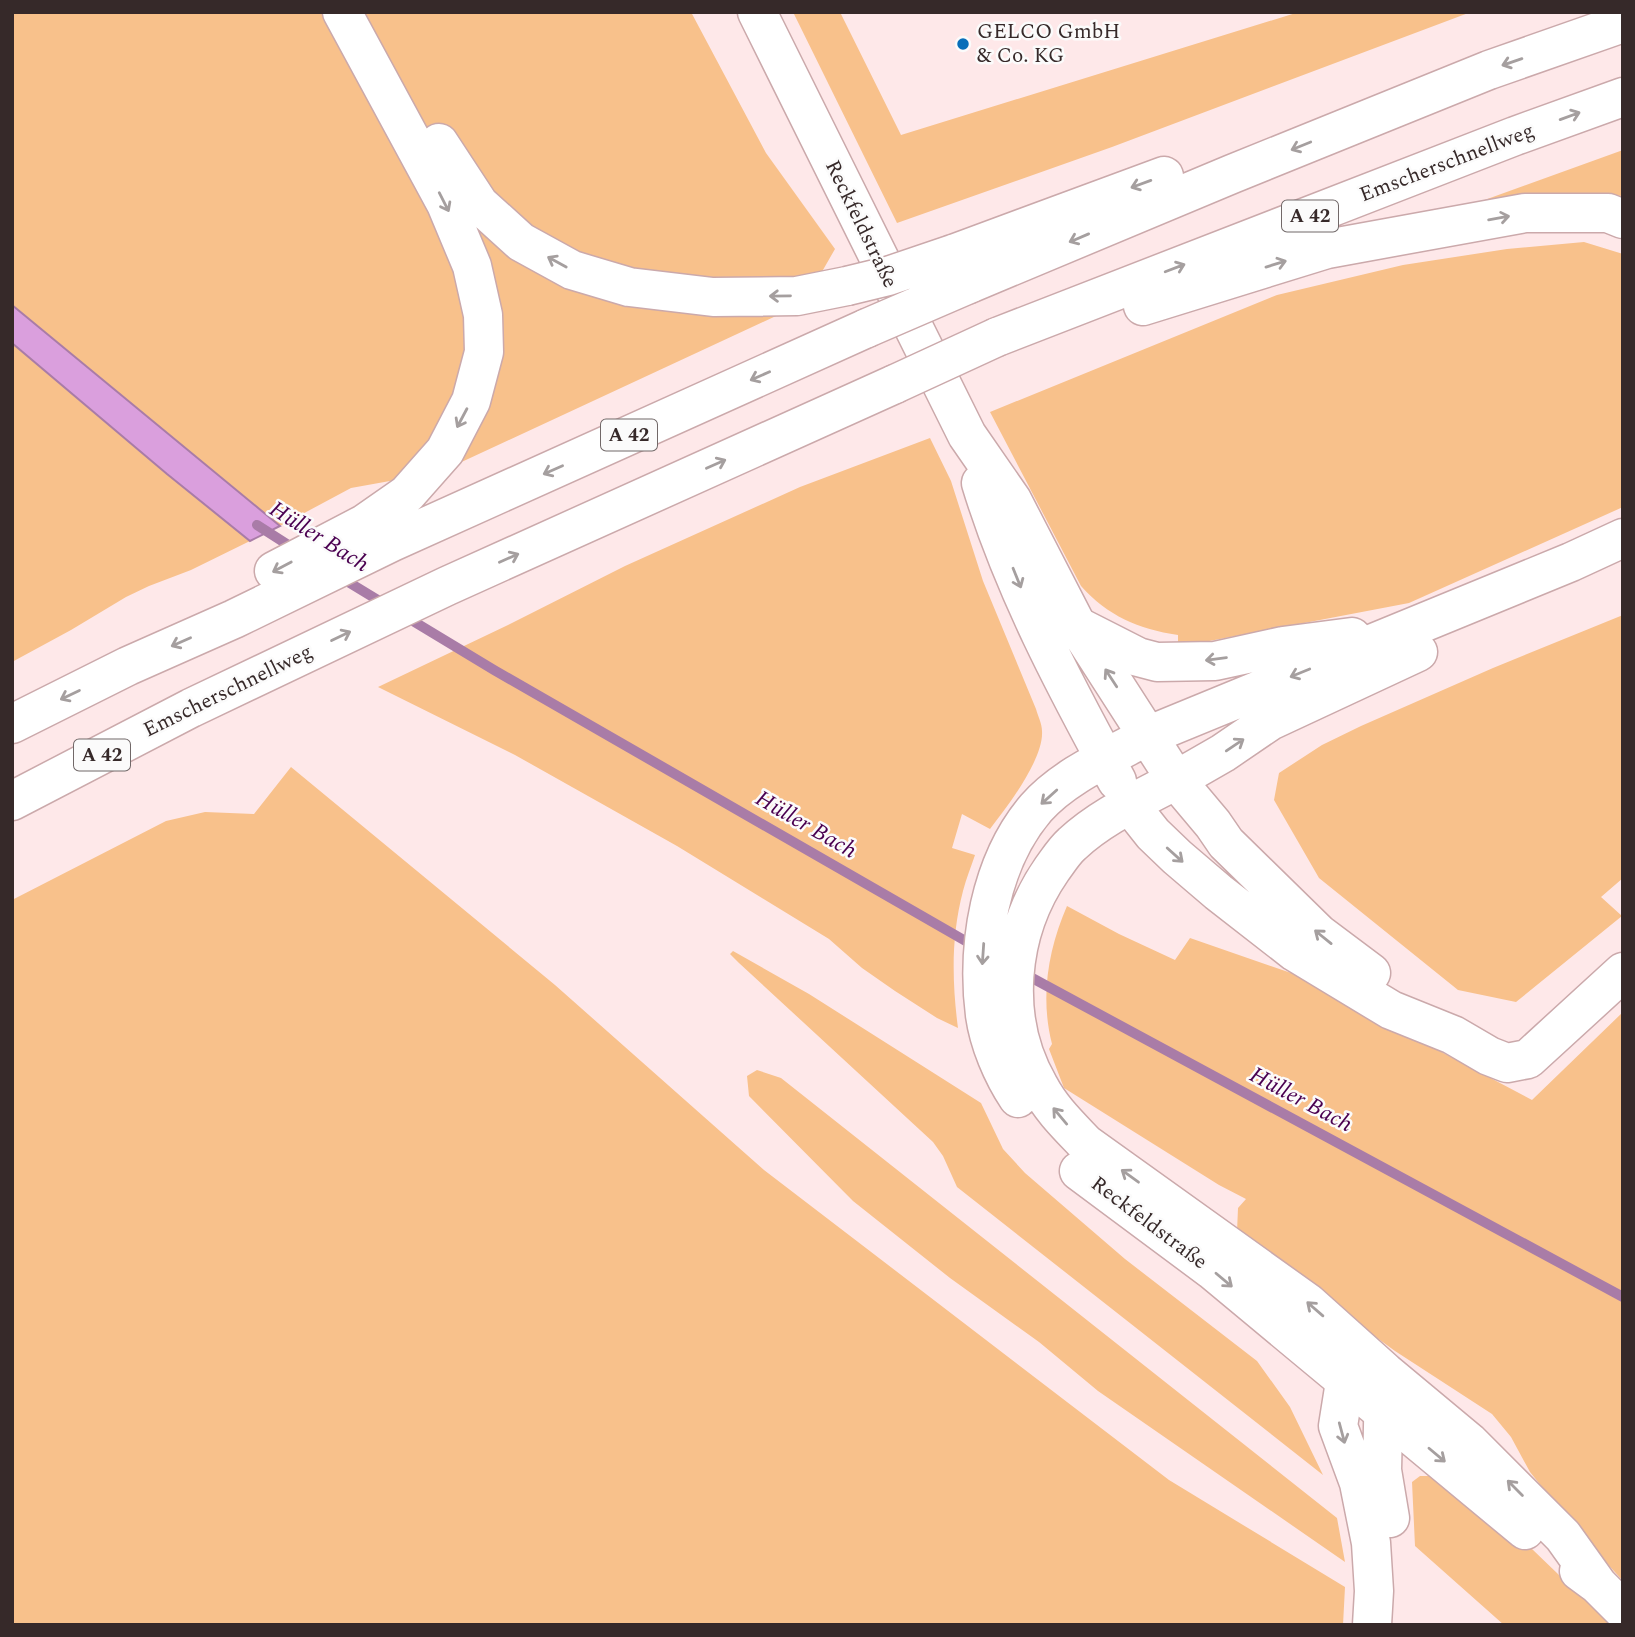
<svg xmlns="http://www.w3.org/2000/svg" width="1635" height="1637" viewBox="0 0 1635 1637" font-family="Spectral,serif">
<rect width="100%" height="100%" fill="#fee8e9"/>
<path fill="#f8c18b" d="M12 12H691L766 153 835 249 804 303 440 472 351 488 280 526 12 305Z
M793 12H840L901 135 1299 12H1471L1112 147 897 223Z
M1623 150V196L1565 193 1479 202Z
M1584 242 1623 254V507L1409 603 1178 647V635C1138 629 1108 616 1081 586L990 412 1277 295 1403 265 1507 249Z
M12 343 167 474 250 541 191 570 149 586 126 597 71 630 12 662Z
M930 438 951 481 983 581 1036 709C1038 716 1042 724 1042 731 1044 759 1007 807 990 829L962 814 952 848 975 855C971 867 966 879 963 891 951 936 952 983 958 1028L937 1018 895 991 862 968 829 939 677 846 515 755 378 687 508 625 625 566 800 487Z
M1623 615V878L1601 897 1622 916 1516 1002 1458 990 1319 878 1274 800 1279 773 1322 745 1361 726 1493 668Z
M291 767 555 985 764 1170 1169 1480 1345 1587 1343 1625H12V900L166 821 205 812 254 814Z
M1067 906 1119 934 1175 960 1190 938 1294 974 1532 1100 1623 1012V1581L1574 1527 1530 1472 1511 1437 1492 1414 1395 1351 1255 1249 1237 1232 1238 1208 1246 1199 1219 1185 1064 1088 1049 1049 1052 1044C1040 997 1048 950 1067 906Z
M733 951 809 994 981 1103 1003 1149 1025 1173 1125 1259 1257 1361 1290 1407 1323 1475 957 1187 943 1156 933 1142 739 963 730 954Z
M757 1070 781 1078 1337 1518 1345 1562 1098 1391 1039 1342 950 1278 853 1201 749 1096 747 1076Z
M1420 1476H1432L1451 1485 1532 1549 1611 1625H1504L1415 1546 1412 1482Z"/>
<path fill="#da9fdd" stroke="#a97ca7" stroke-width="2" d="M12 305 280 526 250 541 167 474 12 343Z"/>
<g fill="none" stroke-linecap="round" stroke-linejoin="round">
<path stroke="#a97ca7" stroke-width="10" d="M257 525 296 550
M340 577 386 605
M403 615 494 670 976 947
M1021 972 1623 1297"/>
<g stroke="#cba9ab" stroke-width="41">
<path id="minor" d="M1176 780 1213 824 1226 843 1319 934 1371 973
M1130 805 1153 834 1177 857 1218 892 1295 952 1391 1010 1453 1035 1489 1056 1507 1063 1528 1059 1623 972
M1362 1358 1345 1382 1338 1426 1359 1483 1371 1543 1374 1591 1372 1625
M1384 1383 1382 1470 1390 1518"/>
</g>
<g stroke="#cba9ab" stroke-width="41">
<path id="tertiary" d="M757 12 967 435 1012 500 1077 626 1176 780C1141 799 1102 816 1072 844 1064 851 1058 861 1052 869 1008 932 1000 1019 1039 1086 1051 1109 1069 1126 1086 1144L1308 1303 1385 1372 1469 1442 1563 1536 1598 1585
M981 483C1013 588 1065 686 1117 781
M1018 1098C1002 1074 989 1043 985 1015 976 945 990 862 1036 808 1064 776 1111 756 1147 736
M1079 1171 1212 1270 1525 1530
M1579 1571 1598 1585 1623 1610"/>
</g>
<g stroke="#cba9ab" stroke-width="41">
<path id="motorway" d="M439 143 479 204 521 242 572 270 629 287 713 297 797 296 847 286
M953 254 1164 176
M969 284 1232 174 1489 70 1623 23
M1143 306 1327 249 1525 213H1608L1623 219
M997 337 1515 136 1623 97
M274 571 364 524 407 494 445 451 471 401 484 352 483 315 472 266 446 204 342 12
M1077 626 1138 657 1157 662 1215 661 1283 646 1352 637
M12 724 128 666 234 619 392 542 867 328
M1147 736 1571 562 1623 538
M1176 780 1223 753 1270 721 1418 652
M12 801 191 708 447 586 895 384"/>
</g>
<use href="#minor" stroke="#fff" stroke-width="38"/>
<use href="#tertiary" stroke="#fff" stroke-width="38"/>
<use href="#motorway" stroke="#fff" stroke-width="38"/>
<g stroke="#cba9ab" stroke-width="41" stroke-linecap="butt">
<path id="motorway-bridge" d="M847 286 888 276 953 254
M867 328 969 284
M895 384 997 337"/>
</g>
<use href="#motorway-bridge" stroke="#fff" stroke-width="38"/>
</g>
<defs><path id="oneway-shaft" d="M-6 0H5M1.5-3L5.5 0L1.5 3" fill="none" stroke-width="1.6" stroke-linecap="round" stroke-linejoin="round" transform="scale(1.75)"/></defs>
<g stroke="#a59f9f">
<use href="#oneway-shaft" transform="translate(1512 62) rotate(161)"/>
<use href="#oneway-shaft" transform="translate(1570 116) rotate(-20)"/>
<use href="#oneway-shaft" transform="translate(1301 146) rotate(158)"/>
<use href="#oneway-shaft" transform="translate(1141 184) rotate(160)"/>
<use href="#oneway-shaft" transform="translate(444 202) rotate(63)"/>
<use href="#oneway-shaft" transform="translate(1499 218) rotate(-10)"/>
<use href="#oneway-shaft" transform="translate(1079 238) rotate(157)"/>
<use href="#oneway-shaft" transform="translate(557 262) rotate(-151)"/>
<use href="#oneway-shaft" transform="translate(1276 264) rotate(-17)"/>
<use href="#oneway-shaft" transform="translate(1175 268) rotate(-21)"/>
<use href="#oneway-shaft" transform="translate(780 296) rotate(179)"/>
<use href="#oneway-shaft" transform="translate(760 376) rotate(156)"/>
<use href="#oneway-shaft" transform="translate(462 418) rotate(118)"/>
<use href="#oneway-shaft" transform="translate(716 464) rotate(-24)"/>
<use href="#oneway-shaft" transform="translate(553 470) rotate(156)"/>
<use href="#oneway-shaft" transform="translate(509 558) rotate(-24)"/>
<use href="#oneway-shaft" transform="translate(282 567) rotate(152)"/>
<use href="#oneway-shaft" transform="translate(1017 578) rotate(68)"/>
<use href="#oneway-shaft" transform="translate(341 636) rotate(-26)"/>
<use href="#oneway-shaft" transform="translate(181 642) rotate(156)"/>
<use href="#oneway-shaft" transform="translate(1216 659) rotate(173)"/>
<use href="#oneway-shaft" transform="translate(1300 673) rotate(158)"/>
<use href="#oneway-shaft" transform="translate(1111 678) rotate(-123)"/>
<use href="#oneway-shaft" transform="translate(70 695) rotate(154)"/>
<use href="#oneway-shaft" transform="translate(1235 745) rotate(-34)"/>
<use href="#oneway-shaft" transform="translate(1049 797) rotate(138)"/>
<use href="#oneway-shaft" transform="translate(1175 855) rotate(42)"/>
<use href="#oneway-shaft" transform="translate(1323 937) rotate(-141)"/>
<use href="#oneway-shaft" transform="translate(983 954) rotate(94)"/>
<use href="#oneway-shaft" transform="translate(1060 1116) rotate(-130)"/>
<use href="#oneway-shaft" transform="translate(1130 1176) rotate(-144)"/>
<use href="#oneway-shaft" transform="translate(1224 1280) rotate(40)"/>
<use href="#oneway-shaft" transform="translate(1315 1309) rotate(-139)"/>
<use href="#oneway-shaft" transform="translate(1342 1433) rotate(75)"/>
<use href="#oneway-shaft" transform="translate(1437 1455) rotate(40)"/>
<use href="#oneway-shaft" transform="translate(1515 1488) rotate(-135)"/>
</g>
<circle fill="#076eb9" stroke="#fbfbfb" stroke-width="2.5" cx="963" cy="44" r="7"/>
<g text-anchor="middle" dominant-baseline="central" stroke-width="5" stroke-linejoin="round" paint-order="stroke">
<g fill="#fbfbfb" stroke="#716868" stroke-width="2">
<rect x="1282" y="200.5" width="56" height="31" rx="5"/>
<rect x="601" y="419.5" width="56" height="31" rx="5"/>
<rect x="74" y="739.5" width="56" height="31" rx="5"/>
</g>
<g font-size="19" font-weight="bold" fill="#362929">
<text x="1310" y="216">A 42</text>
<text x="629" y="435">A 42</text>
<text x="102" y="755">A 42</text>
</g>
<g font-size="21" fill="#362929" stroke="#fbfbfb" text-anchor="start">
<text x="977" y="32">GELCO GmbH<tspan x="977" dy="24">&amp; Co. KG</tspan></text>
</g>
<g font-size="21" fill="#362929" stroke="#fbfbfb">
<text transform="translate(1447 163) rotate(-21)">Emscherschnellweg</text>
<text transform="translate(861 224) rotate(64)">Reckfeldstraße</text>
<text transform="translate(228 691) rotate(-26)">Emscherschnellweg</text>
<text transform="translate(1149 1223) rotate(37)">Reckfeldstraße</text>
</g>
<g font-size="23" font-style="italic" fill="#4a0050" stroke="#fbfbfb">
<text transform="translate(319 537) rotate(32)">Hüller Bach</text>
<text transform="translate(806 825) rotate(30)">Hüller Bach</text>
<text transform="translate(1301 1100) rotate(28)">Hüller Bach</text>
</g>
</g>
<rect width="1635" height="1637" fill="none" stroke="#362929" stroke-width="28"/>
</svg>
